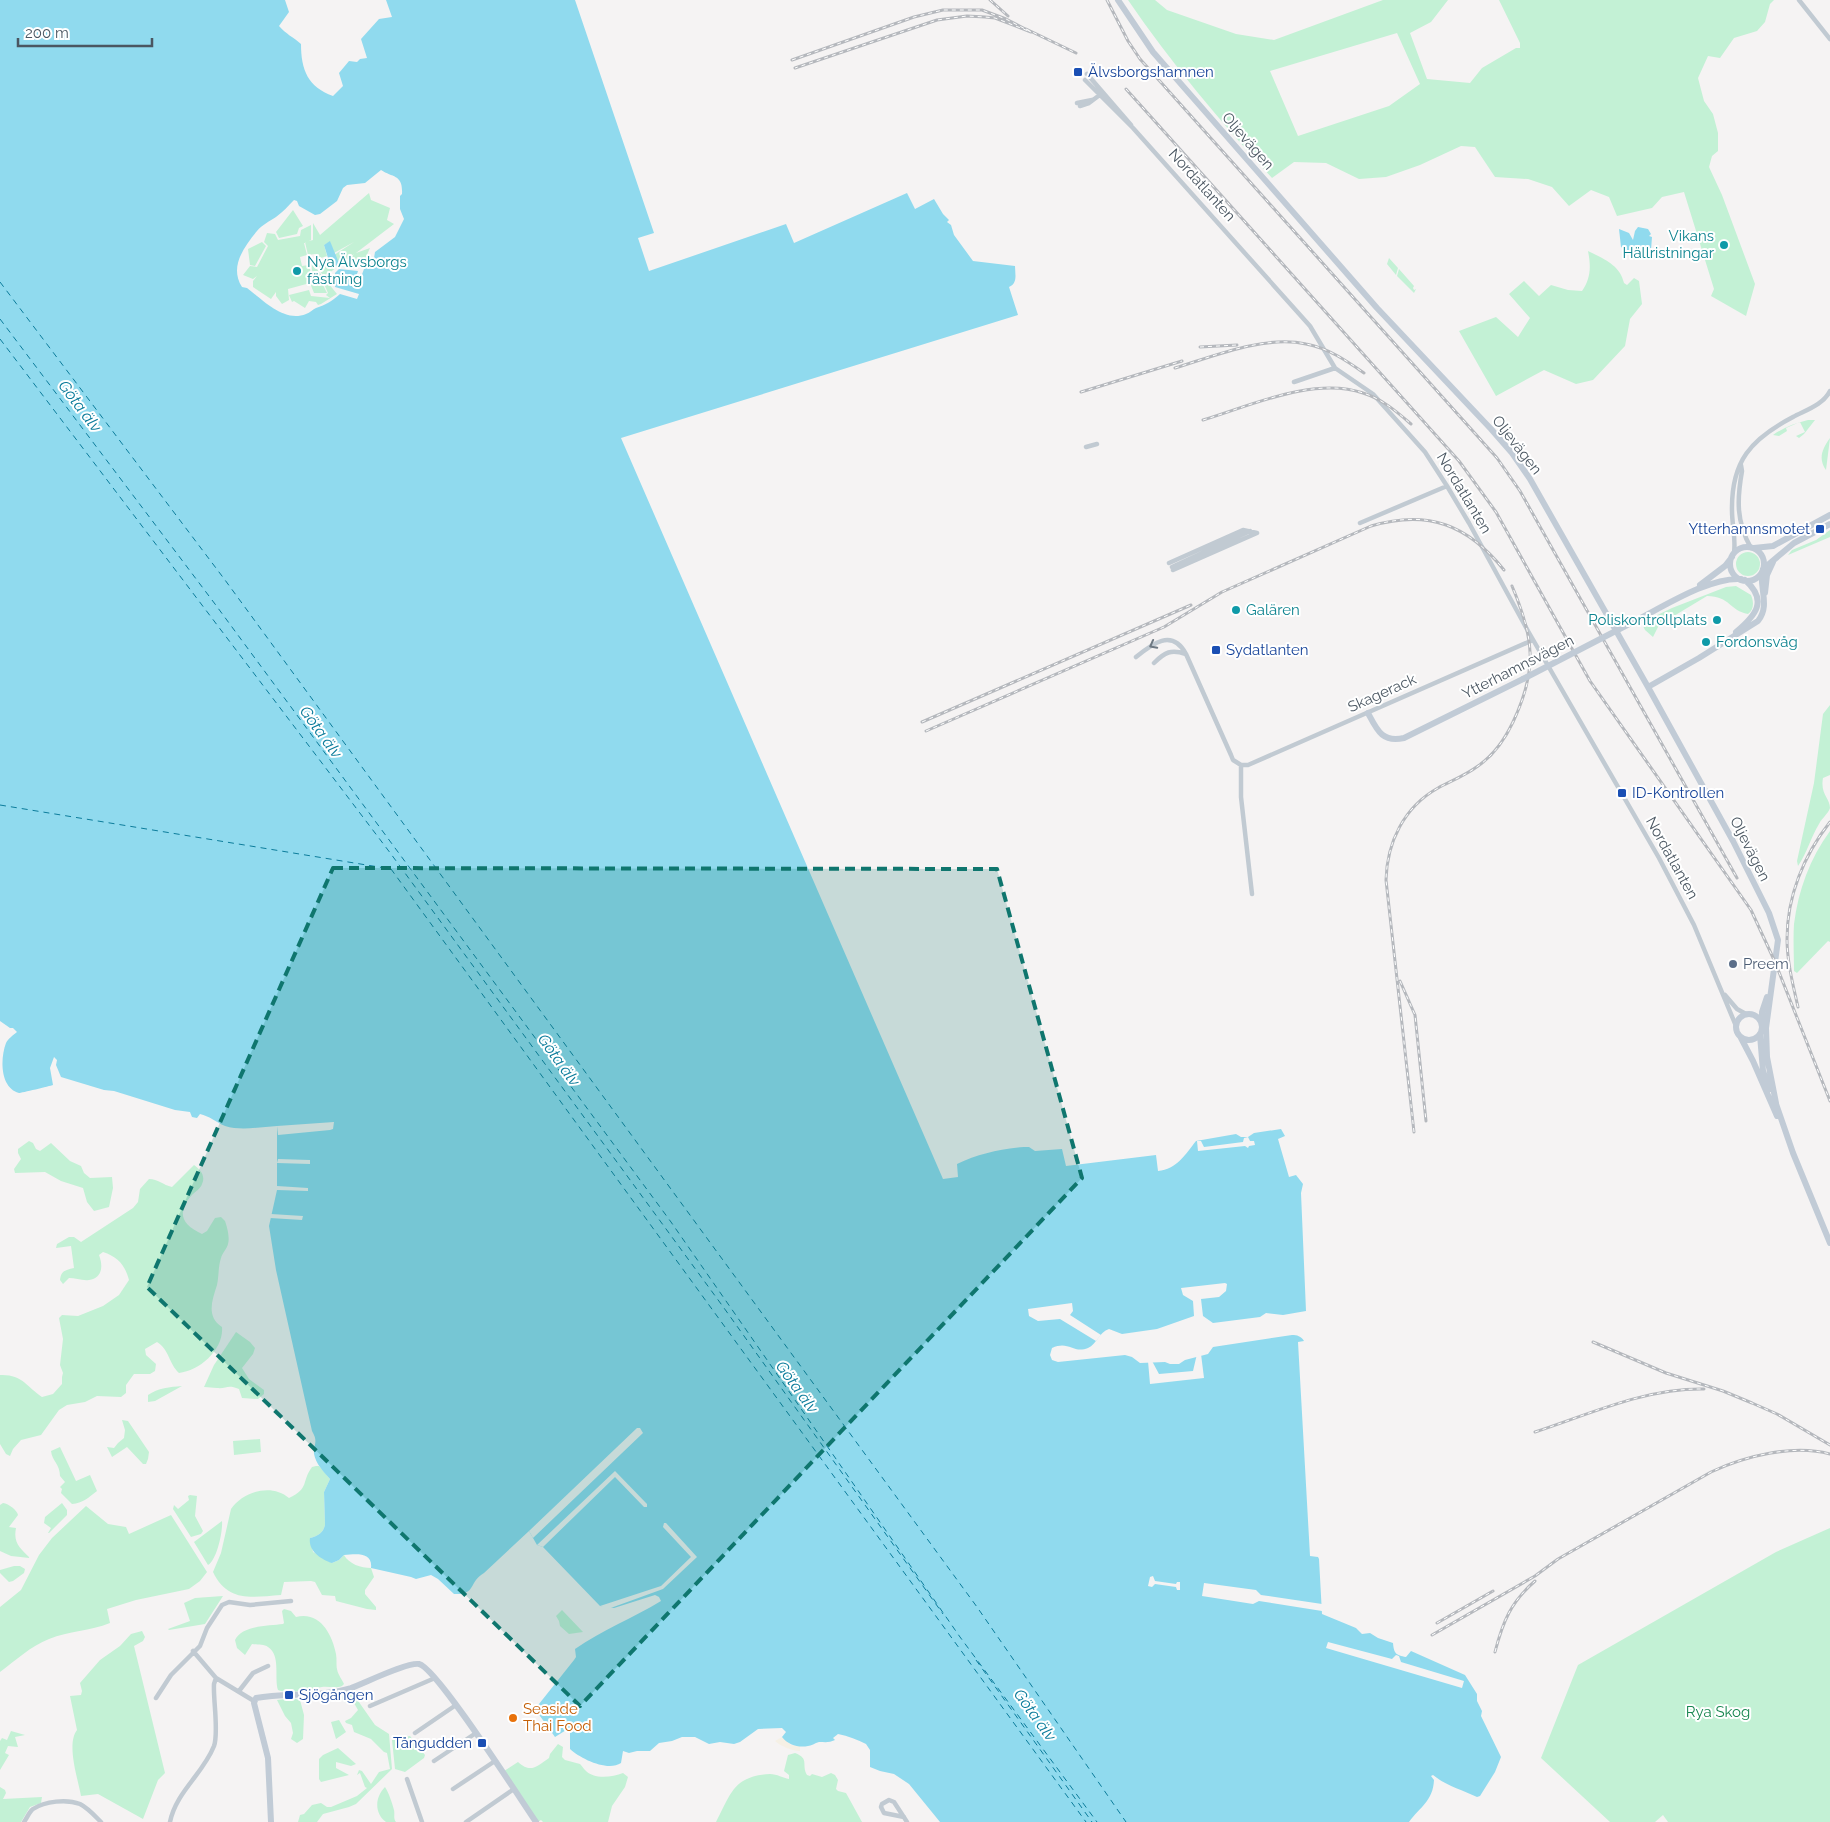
<svg xmlns="http://www.w3.org/2000/svg" width="1830" height="1822" viewBox="0 0 1830 1822" font-family="Raleway,sans-serif">
<rect width="100%" height="100%" fill="#f5f3f3"/>
<path fill="#c3f1d5" fill-rule="evenodd" d="M1128 0H1155L1167 10 1236 34 1274 40 1383 0H1448L1431 22 1410 33 1427 79 1470 83 1482 68 1516 48H1520V43L1499 0H1774L1770 4 1765 22 1757 31 1734 38 1720 58 1708 56 1698 78 1704 101 1713 114 1718 133V151L1712 156 1709 167 1722 195 1755 284 1746 316 1711 296 1714 289 1684 192 1662 197 1652 208 1617 216 1609 197 1591 190 1569 206 1552 187 1528 179 1495 177 1475 147 1461 146 1420 165 1386 177 1359 179 1326 163 1294 162 1272 178C1221 122 1171 63 1128 0ZM1397 33 1420 84 1389 106 1298 136 1270 71Z
M369 193 371 200 390 208 387 220 394 224 356 253 370 248C363 263 365 267 346 265L354 254 324 277 317 266 318 262 328 258 334 268 336 264 334 255 354 242 334 253 330 242 324 245 327 256 315 260V254L308 255 305 242 313 240V223L320 235Z
M293 210 303 226 299 228 297 234 279 238 276 232Z
M311 225V240L304 243 307 255 300 257 302 266 309 265 312 279H320L327 293H314L310 283 288 289 289 300 282 304 276 296V292L271 299 253 287V281L257 276 253 279 243 275 250 266 257 267 268 246 264 242 267 233 275 234 278 240 300 236 301 230Z
M262 242 266 246 255 266 250 265 248 249Z
M1588 251C1604 259 1620 265 1624 283L1627 285 1634 278 1639 281 1642 304 1630 319 1625 346 1593 380 1576 384 1544 370 1496 396 1459 331 1496 317 1518 337 1530 318 1509 294 1524 281 1539 296 1551 285 1568 290 1582 291C1591 278 1591 266 1588 251Z
M1389 258 1398 268 1396 275 1387 264Z
M311 262 337 294 321 304 318 305 316 302 309 301 305 308 294 301 292 302 289 295 309 290 311 296 330 298 326 295 328 293 321 277H313Z
M1399 269 1414 286 1413 288 1414 290 1416 289 1414 293 1397 276Z
M1808 420H1815L1804 434 1799 438 1796 436 1805 432 1800 422 1786 428 1787 431 1779 436 1773 435C1783 428 1795 423 1808 420Z
M1830 438 1826 470C1818 459 1822 449 1830 438Z
M1830 530V537L1788 555 1792 550 1816 540Z
M1736 564a12 12 0 1 1 24 0a12 12 0 1 1-24 0Z
M1736 586 1751 595C1754 602 1754 610 1748 614 1730 611 1730 596 1707 596L1659 625 1653 637 1645 630 1643 626 1645 621 1672 608 1726 587Z
M1830 705V775L1823 778C1820 794 1830 798 1830 808 1828 814 1822 818 1819 824 1811 837 1807 853 1798 866L1797 861 1814 783 1823 714Z
M1830 831V942L1828 941 1797 973 1794 971C1794 956 1793 939 1794 924 1798 891 1810 858 1830 831Z
M29 1141 33 1143 36 1149 40 1151 51 1143 70 1161 81 1166 84 1173 90 1178 112 1177 113 1188 109 1207 94 1211 87 1202 83 1188 61 1181 45 1172 15 1173 14 1169 21 1159 18 1153V1149Z
M194 1165C200 1169 206 1176 202 1184 201 1188 195 1192 192 1195 176 1213 182 1225 202 1234L207 1231 215 1218 221 1217 225 1221C227 1227 230 1237 228 1244 227 1249 222 1253 221 1258 218 1267 219 1276 217 1285 212 1301 206 1316 222 1327 224 1349 200 1371 179 1373 169 1364 169 1349 157 1342L145 1349 146 1355 156 1364 155 1371 150 1374H134L126 1385V1393L121 1397 97 1396 85 1402 67 1405 59 1410 41 1435 21 1440 13 1449 10 1456 6 1454 0 1444V1375C22 1374 26 1386 42 1397L53 1394 62 1384V1377L63 1373 60 1365 63 1339 59 1318 62 1315 78 1316 103 1306 119 1295 129 1280C125 1265 118 1257 103 1252L99 1255C103 1265 103 1278 89 1280 83 1281 75 1278 69 1278L63 1284 60 1280C61 1271 65 1270 74 1268L71 1246 56 1248 57 1244 69 1237H74L81 1242 133 1208 138 1202 140 1189 149 1179C158 1179 163 1185 172 1187Z
M236 1332 250 1342 255 1348 253 1354 242 1368 249 1379 264 1390V1394L258 1399 242 1398 239 1389C227 1384 227 1389 217 1388 212 1388 209 1387 204 1387L214 1365Z
M182 1386 155 1401 148 1402V1395C158 1388 170 1387 182 1386Z
M122 1420 128 1421 149 1452 148 1459 146 1464H143L127 1447 112 1457 107 1447 114 1448 118 1443 124 1438 125 1430Z
M260 1439 261 1452 234 1455 233 1441Z
M60 1447 76 1481 90 1475 97 1491C88 1498 83 1503 72 1504L61 1493 62 1489 60 1487 65 1482 60 1476C60 1464 52 1461 51 1451Z
M316 1466H319L330 1479 324 1492 325 1525C323 1533 318 1536 310 1538L313 1552 332 1563 339 1560 344 1555C349 1564 361 1568 371 1568L374 1577 365 1590V1594L376 1607V1610L367 1609 336 1601 335 1596 322 1595 315 1582 311 1581 284 1582 281 1595C252 1597 228 1603 213 1572L221 1553 231 1509C243 1491 272 1483 289 1498 310 1488 301 1482 312 1467Z
M190 1495 197 1496 195 1516 203 1531 201 1534 191 1537 173 1509 174 1505 178 1509 189 1500 188 1496Z
M3 1503C9 1504 17 1510 18 1515L9 1527 16 1528C13 1543 20 1548 30 1558L11 1556 0 1551V1505Z
M62 1503 67 1510V1515L49 1533H48L51 1528 44 1523 45 1517Z
M86 1506 108 1524 126 1527 129 1534 171 1515 207 1572 200 1581 189 1589 136 1600 107 1609 110 1623C90 1631 69 1631 49 1639 31 1646 16 1660 0 1672V1607L21 1590 39 1555 52 1538Z
M222 1521C223 1531 217 1560 208 1565L194 1542Z
M1830 1528V1822H1668L1663 1815 1655 1822H1610L1541 1758 1578 1665 1776 1552Z
M14 1566H20L25 1569 24 1573 13 1581 9 1582 0 1573V1570Z
M223 1596 205 1624 169 1630 168 1629 190 1621 184 1603 195 1598Z
M284 1609 291 1611 296 1617C320 1611 332 1634 336 1654 337 1659 336 1665 337 1669 338 1675 342 1679 344 1684L342 1686C335 1689 329 1686 322 1687 307 1689 292 1695 278 1690 274 1678 281 1655 268 1647 264 1644 257 1645 252 1644L245 1655 237 1648 235 1640C242 1625 269 1626 283 1624L284 1623 282 1611Z
M562 1610 583 1632 569 1634 560 1626 559 1621 556 1616Z
M142 1631 145 1637 143 1641 134 1646 165 1773 158 1780 143 1819 98 1794 81 1796C78 1779 66 1744 77 1730L70 1696 81 1695 82 1691 80 1683 100 1660 120 1646 131 1634Z
M346 1692H349L354 1695 375 1725 389 1734 392 1769 356 1804 349 1807 323 1814 317 1822H298L300 1815 304 1814 312 1805 321 1803 327 1807H331L357 1796 367 1788 365 1787 360 1773 357 1775 359 1770 362 1771 371 1784 379 1772 390 1769 387 1753 384 1752 371 1739 354 1732 352 1725 346 1723 345 1721 351 1718 358 1710 354 1703 344 1702C341 1698 342 1695 346 1692Z
M292 1698 300 1700 304 1715 303 1739 297 1743 291 1739 293 1733 291 1723 285 1716 277 1700Z
M339 1720 346 1732 336 1739 331 1722Z
M11 1731 25 1735 15 1737 18 1747 8 1746 5 1753 9 1755 0 1770V1741L2 1738 7 1740Z
M410 1736 425 1755 424 1758 405 1772 395 1769 392 1740 393 1738Z
M558 1744 563 1747 562 1757 565 1760 580 1764C582 1766 583 1768 585 1770 594 1780 612 1777 623 1773L628 1777 625 1787 612 1806 608 1822H543L541 1820 538 1822 504 1771 518 1762C531 1774 537 1766 549 1758L550 1754Z
M338 1748 356 1764 351 1766 336 1762V1768L349 1775 321 1782 319 1779V1759L323 1755Z
M795 1753C810 1759 801 1764 807 1775L810 1776 812 1774 822 1777 831 1773 835 1775 838 1780 836 1789 838 1791 846 1793 862 1822H716C731 1794 733 1776 770 1774 777 1774 783 1778 789 1779V1775L784 1771 788 1755Z
M0 1787 5 1790 6 1793 3 1799 42 1797 41 1803 30 1807 21 1822H0Z
M385 1787C389 1793 392 1803 394 1810 395 1815 393 1818 396 1822H386C374 1813 375 1797 385 1787Z"/>
<path fill="#f5f0e5" d="M782 1737 791 1745 800 1746V1751C793 1751 780 1746 775 1741Z"/>
<path fill="#90daee" fill-rule="evenodd" d="M0 0H285L289 12 279 26C286 34 293 37 301 44 301 70 308 87 333 96L343 86 339 73 349 61 357 62 360 59 367 58 361 39 379 19 392 17 386 0H575L654 233 638 238 649 271 786 224 794 243 907 193 915 209 934 199 943 214 949 220 947 222 951 225 954 235 973 261 1015 266C1015 274 1018 283 1009 287L1018 315 621 438 943 1179 958 1177 957 1164C978 1154 1000 1149 1024 1147H1029L1035 1151 1062 1149 1066 1166 1156 1155 1158 1171C1177 1169 1185 1155 1196 1141L1236 1134 1241 1137H1248L1254 1133 1281 1129 1285 1136 1278 1139 1289 1177 1296 1175 1303 1184 1301 1193 1306 1311 1283 1315 1266 1313 1260 1317 1213 1323 1203 1316H1194L1157 1329 1122 1334 1109 1329C1099 1332 1097 1344 1088 1348 1073 1354 1069 1340 1052 1348L1050 1355 1052 1360 1058 1362 1125 1355 1132 1357 1140 1363 1165 1362 1170 1364H1179L1185 1360 1208 1354 1213 1347 1292 1335C1297 1335 1301 1336 1304 1341L1298 1342 1310 1556 1318 1557 1319 1559 1322 1614 1356 1628 1362 1634 1370 1633 1378 1638 1393 1643C1394 1654 1396 1655 1406 1657L1411 1651 1465 1675 1477 1694V1701L1482 1711 1481 1716 1501 1757 1495 1772 1480 1796 1477 1797C1462 1790 1445 1785 1433 1775L1431 1776 1434 1780C1433 1801 1420 1807 1409 1822H940L909 1784 894 1774 880 1771 870 1767V1750L866 1744C858 1740 848 1736 838 1734L833 1738 835 1740C829 1743 825 1742 819 1742 815 1743 811 1746 808 1746 799 1748 788 1745 782 1737L786 1732 782 1728 758 1729 740 1742 734 1744 720 1742 709 1744 695 1737H682L672 1741 659 1743 650 1751H637L629 1753 623 1751 621 1763C608 1772 581 1759 570 1749V1733L574 1731 571 1727 555 1737 535 1709 574 1660 576 1657 575 1649C602 1630 633 1618 661 1601L659 1597 655 1595 614 1608 600 1606 543 1547 537 1545 529 1531 484 1573C468 1582 477 1595 454 1594L438 1579 431 1575 416 1579 411 1577 371 1568C373 1551 355 1554 344 1555L339 1560 332 1563C321 1559 308 1551 310 1538 318 1536 323 1533 325 1525L324 1492 330 1479C323 1471 316 1464 314 1454 313 1444 319 1443 312 1431L276 1270 269 1226 277 1190V1126C260 1127 241 1131 225 1126 216 1122 209 1116 200 1114L197 1118 192 1117 190 1112 175 1110 114 1091 104 1090 61 1077 56 1065 57 1060 54 1057 50 1068 53 1085C50 1086 21 1093 19 1093 0 1088 0 1059 6 1043 8 1039 13 1035 17 1032L13 1028H10L0 1021ZM381 170C393 178 403 174 402 194L400 196V209L404 219 395 237 375 252 373 264 364 269 357 288 353 286 358 271 339 269 335 273V287L359 294 357 299 340 294C332 301 326 305 316 308 313 309 310 313 306 314 284 323 263 300 247 288L242 287C229 267 244 247 257 231 262 225 270 221 276 217 283 212 288 206 294 200L297 201 299 206 315 215 320 214 337 201 343 188 347 185 365 183Z
M1638 227 1648 229 1651 234 1649 236 1652 237 1651 250 1644 256H1636L1621 247 1619 229 1629 233 1633 240 1635 231Z
M330 241 339 263 334 268 328 258 324 245Z"/>
<path fill="#f5f3f3" d="M334 1122 333 1129 330 1130 278 1135 277 1126Z
M1248 1137 1250 1141H1254L1255 1145 1249 1146 1248 1148 1245 1146 1198 1151 1197 1141H1201L1204 1147 1243 1142 1244 1138Z
M278 1159 310 1160V1164L277 1163Z
M277 1186 308 1188V1191L277 1190Z
M271 1214 303 1216 302 1220 270 1218Z
M1225 1283 1227 1284 1226 1291 1219 1297 1201 1299 1203 1316H1194L1193 1301 1183 1295 1181 1288Z
M1072 1303 1073 1311 1070 1315 1101 1335 1096 1341 1060 1319 1038 1321 1029 1316 1028 1309Z
M1197 1354H1201L1204 1378 1150 1384 1148 1361H1152L1159 1374 1193 1371Z
M637 1428H640L643 1433 533 1538 529 1531Z
M615 1471 647 1504V1507H644L615 1477 543 1547 537 1545Z
M664 1523H666L697 1557 663 1589 608 1609 600 1606 661 1586 691 1557 663 1527Z
M1153 1576 1155 1581 1176 1584 1177 1582H1180V1590H1177L1176 1587 1155 1584 1152 1587 1148 1586 1150 1577Z
M1204 1583 1256 1590 1261 1595 1322 1604V1611L1259 1601 1253 1604 1202 1596Z
M1328 1642 1392 1659 1396 1655 1399 1656 1401 1662 1464 1681 1462 1688 1326 1648Z"/>
<g fill="none" stroke-linecap="round" stroke-linejoin="round">
<path stroke="#0c7c9b" stroke-width="1" stroke-dasharray="6 5" stroke-linecap="butt" d="M0 282 225 580 977 1607 1126 1822
M0 319 215 604 671 1222 960 1637 1097 1822
M0 339 391 854 724 1308 943 1614
M0 805 391 869 1086 1822
M976 1660 1092 1822"/>
<path stroke="#c1cad2" stroke-width="4.5" d="M1799 0 1830 39
M1087 74 1131 125
M1085 80 1133 128 1310 326 1335 368 1373 394 1425 452 1447 486 1469 523 1528 631 1659 858 1694 925 1736 1026
M1077 103 1092 100
M1080 106 1089 103 1101 94
M1294 382 1335 368
M1086 447 1097 444
M1741 465 1742 471C1737 499 1736 522 1751 548
M1360 523 1447 486
M1734 553C1736 539 1732 525 1732 511 1731 461 1751 439 1793 417 1806 410 1823 405 1830 391
M1169 563 1243 530 1257 533
M1172 567 1250 531
M1173 570 1257 533
M1186 654 1231 755 1233 760 1241 765
M1136 657C1152 644 1172 628 1186 654 1171 649 1165 652 1154 663
M1241 765H1248L1533 640
M1241 765V797L1252 894
M1725 995 1737 1009 1746 1014
M193 1651 216 1678 254 1701
M239 1691 253 1673 268 1666
M156 1698 171 1675 200 1646 207 1628 222 1605 229 1602 250 1605 291 1601
M370 1706 435 1678
M415 1733 456 1705
M434 1761 476 1733
M407 1779 422 1822
M453 1789 495 1761
M904 1817 884 1813 881 1807 882 1804 889 1800 894 1802 907 1822
M24 1822C27 1818 29 1812 33 1809 45 1801 67 1799 80 1804 88 1808 95 1816 101 1822
M170 1822C176 1792 203 1774 214 1746 219 1732 213 1700 214 1684L216 1678
M466 1822 514 1789"/>
<path stroke="#c1cbd6" stroke-width="6" d="M1118 0 1153 52 1377 308 1491 429 1512 453 1530 479 1648 687 1733 841 1769 913 1778 940 1766 1028 1767 1057 1776 1103
M1730 564a17 17 0 1 1 34 0a17 17 0 1 1-34 0Z
M1754 548 1773 546 1830 515
M1763 569 1794 543 1830 524
M1700 585 1725 566 1732 557
M1765 593 1767 575 1773 562
M1635 621C1663 607 1709 577 1741 579
M1736 632C1755 616 1769 601 1745 580
M1648 687 1699 658 1758 621C1770 606 1760 590 1762 572
M1368 713C1377 730 1382 743 1404 738L1523 679
M1736 1027a13 13 0 1 1 26 0a13 13 0 1 1-26 0Z
M1762 1023V1012L1767 997
M1760 1035 1763 1071 1770 1089
M1741 1038 1753 1061 1777 1116
M1775 1101 1793 1153 1830 1243
M271 1822 268 1758 254 1703 256 1698C286 1693 322 1697 351 1688 365 1683 407 1662 419 1664 437 1668 520 1799 536 1822"/>
<g stroke="#b5b8bd" stroke-width="3">
<path id="rail" d="M990 0 1008 16
M1107 0 1128 41 1140 59 1497 458 1520 491 1737 878
M1026 29 1076 53
M792 60 914 17 943 10H982L1006 19 1031 32 995 18 985 17 967 16 937 20 795 68
M1126 89 1459 461 1496 512 1590 681 1751 910 1775 962 1830 1101
M1200 347 1237 345
M1175 368C1214 356 1265 335 1306 344 1328 348 1347 361 1364 373
M1081 392 1182 361
M1203 420C1250 406 1314 376 1363 393 1382 399 1396 411 1411 424
M922 722 1191 605
M926 731 1164 627 1222 592 1371 526C1428 509 1468 525 1504 570
M1400 981 1415 1015 1426 1121
M1798 1007C1793 985 1787 961 1787 939 1787 896 1804 855 1830 822
M1414 1132 1386 880C1387 842 1404 807 1438 788 1451 781 1466 775 1478 766 1494 755 1505 739 1513 722 1538 669 1534 638 1512 586
M1593 1342 1666 1373 1723 1391 1752 1403 1777 1414 1830 1445
M1535 1432C1590 1414 1645 1388 1704 1389
M1437 1623 1493 1591
M1432 1635 1535 1576 1558 1559 1711 1472C1745 1456 1793 1444 1830 1454
M1495 1652C1503 1621 1511 1602 1535 1581"/>
</g>
<use href="#rail" stroke="#fff" stroke-width="1" stroke-dasharray="4" stroke-linecap="butt"/>
<path stroke="#c1cbd6" stroke-width="6" d="M1523 679 1635 621"/>
</g>
<defs><path id="oneway-chevron" d="M-2-3.5L2.5 0L-2 3.5" fill="none" stroke-width="1.6" stroke-linecap="round" stroke-linejoin="round" transform="scale(1.25)"/></defs>
<use stroke="#6e7983" href="#oneway-chevron" transform="translate(1153 645) rotate(152)"/>
<path fill="#0f766e" fill-opacity="0.2" stroke="#0f766e" stroke-width="4" stroke-dasharray="10 6" stroke-linejoin="round" d="M333 868 997 869 1082 1178 580 1706 147 1287Z"/>
<g fill="#1a4fb4" stroke="#fff" stroke-width="2">
<rect x="1073" y="67" width="10" height="10" rx="2.5"/>
<rect x="1815" y="524" width="10" height="10" rx="2.5"/>
<rect x="1211" y="645" width="10" height="10" rx="2.5"/>
<rect x="1617" y="788" width="10" height="10" rx="2.5"/>
<rect x="284" y="1690" width="10" height="10" rx="2.5"/>
<rect x="477" y="1738" width="10" height="10" rx="2.5"/>
</g>
<g fill="#0f9aa8" stroke="#fff" stroke-width="2">
<circle cx="1724" cy="245" r="5"/>
<circle cx="297" cy="271" r="5"/>
<circle cx="1236" cy="610" r="5"/>
<circle cx="1717" cy="620" r="5"/>
<circle cx="1706" cy="642" r="5"/>
</g>
<circle fill="#5c6f8a" stroke="#fff" stroke-width="2" cx="1733" cy="964" r="5"/>
<circle fill="#e8710a" stroke="#fff" stroke-width="2" cx="513" cy="1718" r="5"/>
<g text-anchor="middle" dominant-baseline="central" stroke-width="4" stroke-linejoin="round" paint-order="stroke">
<g font-size="15" fill="#164399" stroke="#fff" text-anchor="start">
<text x="1088" y="72">Älvsborgshamnen</text>
<text x="1810" y="529" text-anchor="end">Ytterhamnsmotet</text>
<text x="1226" y="650">Sydatlanten</text>
<text x="1632" y="793">ID-Kontrollen</text>
<text x="299" y="1695">Sjögången</text>
<text x="472" y="1743" text-anchor="end">Tångudden</text>
</g>
<g font-size="15" fill="#4a5661" stroke="#fff">
<text transform="translate(1248 141) rotate(49)">Oljevägen</text>
<text transform="translate(1202 185) rotate(48)">Nordatlanten</text>
<text transform="translate(1517 445) rotate(52)">Oljevägen</text>
<text transform="translate(1464 493) rotate(59)">Nordatlanten</text>
<text transform="translate(1518 667) rotate(-27)">Ytterhamnsvägen</text>
<text transform="translate(1382 693) rotate(-24)">Skagerack</text>
<text transform="translate(1750 849) rotate(63)">Oljevägen</text>
<text transform="translate(1672 858) rotate(61)">Nordatlanten</text>
</g>
<g font-size="15" fill="#0d838f" stroke="#fff" text-anchor="start">
<text x="1714" y="236" text-anchor="end">Vikans<tspan x="1714" dy="17">Hällristningar</tspan></text>
<text x="307" y="262">Nya Älvsborgs<tspan x="307" dy="17">fästning</tspan></text>
<text x="1246" y="610">Galären</text>
<text x="1707" y="620" text-anchor="end">Poliskontrollplats</text>
<text x="1716" y="642">Fordonsvåg</text>
</g>
<g font-size="15" fill="#4e5e75" stroke="#fff" text-anchor="start">
<text x="1743" y="964">Preem</text>
</g>
<g font-size="15" fill="#c56008" stroke="#fff" text-anchor="start">
<text x="523" y="1709">Seaside<tspan x="523" dy="17">Thai Food</tspan></text>
</g>
<g font-size="15" fill="#17864f" stroke="#fff">
<text x="1718" y="1712">Rya Skog</text>
</g>
<g font-size="16" font-style="italic" fill="#0c7c9b" stroke="#fff">
<text transform="translate(80 406) rotate(53)">Göta älv</text>
<text transform="translate(321 732) rotate(54)">Göta älv</text>
<text transform="translate(559 1060) rotate(54)">Göta älv</text>
<text transform="translate(797 1387) rotate(54)">Göta älv</text>
<text transform="translate(1035 1715) rotate(54)">Göta älv</text>
</g>
</g>
<path d="M18 38v8h134v-8" fill="none" stroke="#4a5661" stroke-width="2.5"/>
<text x="25" y="38" font-size="15" fill="#4a5661" stroke="#ffffff" stroke-width="4" paint-order="stroke">200 m</text>
</svg>
